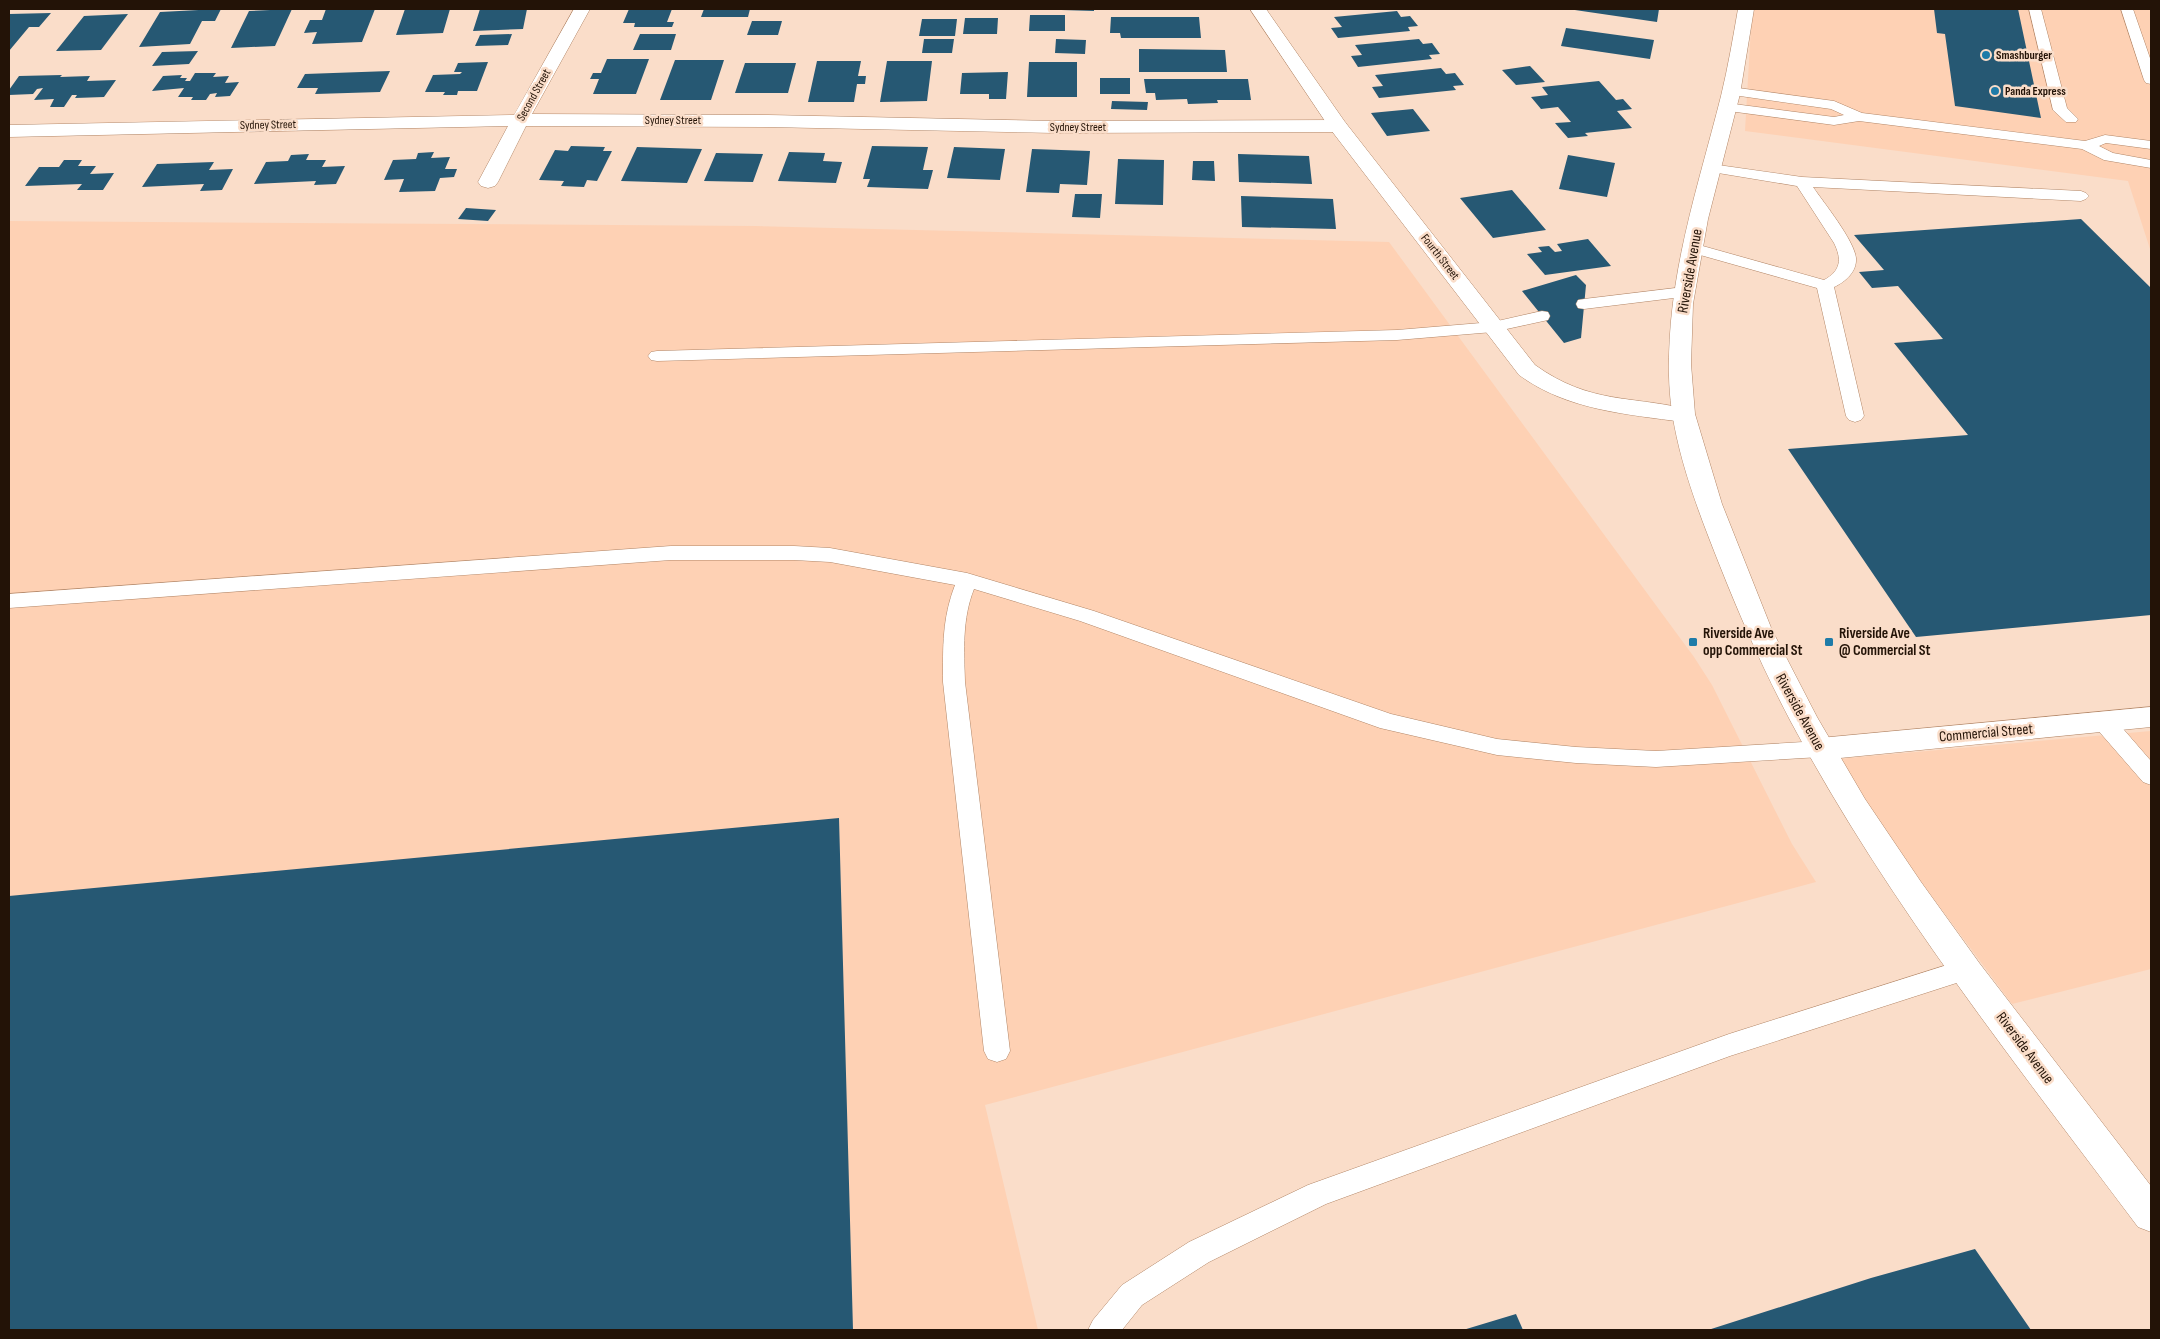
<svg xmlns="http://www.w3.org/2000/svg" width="2160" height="1339" viewBox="0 0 2160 1339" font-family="'Sofia Sans Condensed',sans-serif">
<rect width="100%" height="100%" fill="#faddc9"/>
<path fill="#fed1b4" d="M1752 9H2151V252L2128 181 1745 131Z
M9 221 756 226 1389 242 1694 657 1712 685 1792 844 1816 882 985 1105 1038 1330H9Z
M2151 731V969L2012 1004 1919 879 1837 759Z"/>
<path fill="#265873" d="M218 9H221L215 21H202L190 44 139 47 160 12Z
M292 9 275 46 231 48 249 11Z
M326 9H375L362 42 312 44 317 32 304 33 310 20H322Z
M405 9H450L443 33 396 35Z
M480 9H527L523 29 473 31Z
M629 9H672L667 22H674L672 27H634L635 23H623Z
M704 9H750L748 17H701Z
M1061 9H1094V11L1061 10Z
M1568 9H1659L1657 22Z
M1934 9H2018L2041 118 1955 106 1945 34 1937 33Z
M1397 11 1401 17 1410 16 1418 26 1408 27 1410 31 1338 38 1331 28 1342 27 1334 17Z
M51 13 39 27H29L9 51V14Z
M128 14 101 50 56 51 84 16Z
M1030 15H1065V31H1029Z
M1111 17H1199L1201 38H1121L1120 33H1110Z
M965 18H998L997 34H963Z
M922 19H957L955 36H919Z
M752 21H782L778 35H747Z
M1566 28 1654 40 1650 59 1561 46Z
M512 34 508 45 475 46 480 35Z
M640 34H676L671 50H633Z
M924 39H954L952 53H922Z
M1056 39 1086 40 1085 54 1055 53Z
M1419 39 1423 44 1432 43 1440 54 1429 55 1432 59 1358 67 1351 56 1362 55 1355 45Z
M1139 49 1225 50 1227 72H1139Z
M198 51 189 64 152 66 162 52Z
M607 59H649L636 94H593L599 79H590L593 73H601Z
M675 60H724L711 100H660Z
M817 61H861L858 76H866L865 84H857L854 102H808Z
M887 61H932L927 101 880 102Z
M488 62 477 91H458L457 95H443L445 92H425L433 75 460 74 462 72H454L458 63Z
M1029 62H1077V97H1027Z
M745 63H796L788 93H735Z
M1530 66 1545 82 1516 85 1502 70Z
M1441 68 1446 74 1455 73 1464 85 1453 86 1456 90 1379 98 1372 87 1383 86 1375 75Z
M390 71 380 92 315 94 318 88H297L305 74Z
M1008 72 1006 99H989V94H960L962 73Z
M195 73H216L213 77 229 76 225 83 239 82 230 96 215 97 217 93 210 94 206 100H191L193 97H178L184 88 152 91 163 76 182 75 180 78H187L185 81H190Z
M62 75 60 77 90 76 87 81 116 80 104 97 75 98 77 95H72L64 107H50L54 99 34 100 43 88 37 89 33 94 9 95V90L19 76Z
M1100 78H1130V94H1100Z
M1144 79H1248L1251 100H1217L1218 103 1188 104 1187 99 1156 100 1155 93H1146Z
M1599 81 1616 100 1623 99 1632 109 1617 111 1632 128 1585 133 1588 136 1568 138 1555 123 1571 122 1558 107 1541 109 1531 97 1548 95 1542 87Z
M1112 101 1148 102 1147 110 1111 109Z
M1413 109 1430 131 1387 136 1371 113Z
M571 146 605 147 603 151H612L597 181 587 180 584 187 561 186 564 181 539 180 555 150 568 151Z
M872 146 928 147 923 170H933L928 189 867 187 870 179H863Z
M637 147 702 149 687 183 621 181Z
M954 147 1005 149 1000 180 947 178Z
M1032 149 1090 151 1087 185 1060 184 1059 193 1026 192Z
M434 152 431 158 450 157 445 169H457L454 177 440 178 435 191 399 192 404 179 384 180 393 160 416 159 418 153Z
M789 152 825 153 823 161 842 162 836 183 778 181Z
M716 153 763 154 753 182 704 181Z
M309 154 306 160H326L322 167 345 166 336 184 314 185 316 181 254 184 266 162 288 161 291 155Z
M1238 154 1309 156 1312 184 1239 182Z
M1568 155 1615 163 1607 197 1559 189Z
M1118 159 1164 160 1163 205 1115 204Z
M64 160H82L78 166H96L90 174 114 173 103 190H77L82 184 25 186 39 167H59Z
M1193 161H1214L1215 181 1192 180Z
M214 162 209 170 233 169 222 190 200 191 204 184 142 187 157 164Z
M1512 190 1546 230 1493 238 1460 198Z
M1075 194H1102L1100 218 1072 217Z
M1241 196 1333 199 1336 229 1242 227Z
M466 208 496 210 488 221 458 219Z
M2081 219 2151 288V615L1916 637 1788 449 1968 435 1894 343 1943 339 1898 286 1872 288 1859 272 1884 270 1854 235Z
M1588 239 1611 266 1545 275 1527 254 1542 252 1538 247 1549 246 1555 252 1562 251 1557 244Z
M1576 275 1586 285 1581 338 1564 343 1522 291Z
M839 818 853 1330H9V896Z
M1975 1249 2031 1330H1708L1871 1278Z
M1516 1314 1523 1330H1463Z"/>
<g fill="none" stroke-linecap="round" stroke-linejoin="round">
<g stroke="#b28667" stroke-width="1">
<path id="service" d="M2029 9H2041L2067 108 2078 119 2076 122H2066L2053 110Z
M2121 9H2133L2151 61V84L2146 83 2144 80Z
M1731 87 1834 101 1862 113 2085 141 2105 135 2151 141V149L2106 143 2099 146 2113 153 2151 160V168L2104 160 2082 149 1859 121 1834 125 1721 110 1719 107 1721 104 1726 103 1834 117 1844 115 1831 109 1726 94 1724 91 1726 88Z
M1711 164 1802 177 2081 191 2086 193 2089 196 2086 199 2081 201 1813 187C1824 203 1854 240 1856 258 1857 272 1845 282 1834 287L1864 416 1861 420 1855 422 1849 420 1846 416 1817 288 1686 251 1684 248 1686 245 1692 243 1824 280C1841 271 1842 259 1834 243L1797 186 1706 171 1704 168 1706 165Z
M1684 287 1690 288 1692 292 1690 296 1584 309 1578 308 1576 304 1578 300 1584 299Z
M1542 311 1548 312 1550 316 1548 320 1493 332 1397 340 657 361 651 360 648 356 651 352 657 351 1397 330 1493 322Z
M671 546H794L830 548 967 573 1094 611 1391 714 1497 739 1576 747 1656 751 1820 741 1828 743 1831 749 1828 755 1820 757 1656 767 1576 763 1497 755 1380 728 1080 621 974 589C962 619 964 650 965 682L1010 1051 1006 1059 997 1062 988 1059 984 1051 943 682C943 646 942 619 955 585L830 562 794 560H671L9 608V594Z
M2104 714 2112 716 2151 761V785L2143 782 2096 728 2093 722 2096 716Z
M1966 959 1975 963 1979 970 1975 977 1730 1056 1326 1204 1209 1262 1142 1305 1122 1330H1088L1093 1320 1122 1285 1189 1242 1308 1185 1729 1034Z"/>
</g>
<g stroke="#b28667" stroke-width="1">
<path id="minor" d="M574 9H590L532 114 768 115 1056 121 1338 120 1345 122 1347 126 1345 130 1338 132 1056 133 768 127 526 126 498 182 495 186 488 188 481 186 478 182 508 126 9 137V125L514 115Z"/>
</g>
<g stroke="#b28667" stroke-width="1">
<path id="tertiary" d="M1250 9H1266L1345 122 1535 365C1591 405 1631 395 1691 410L1695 415 1691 420 1683 422C1625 414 1567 410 1519 375L1331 130Z
M2151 707V727L1820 760 1810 757 1806 749 1810 741 1820 738Z"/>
</g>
<g stroke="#b28667" stroke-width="1">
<path id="secondary" d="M1738 9H1754L1740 94 1708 219 1693 304 1691 364 1695 414 1722 504 1772 630 1817 717 1865 799 1921 882 1980 964 2151 1186V1232L2138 1227C2016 1064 1887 902 1791 722 1764 671 1741 619 1720 566 1697 508 1670 440 1669 376 1667 276 1697 191 1721 96 1728 67 1733 38 1738 9Z"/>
</g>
<use href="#service" fill="#fff" fill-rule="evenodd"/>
<use href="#minor" fill="#fff" fill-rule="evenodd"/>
<use href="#tertiary" fill="#fff" fill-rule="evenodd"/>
<use href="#secondary" fill="#fff" fill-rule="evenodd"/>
</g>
<g fill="#1e7ba8" stroke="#faddc9" stroke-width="2">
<circle cx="1986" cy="55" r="5"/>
<circle cx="1995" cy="91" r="5"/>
<rect x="1688" y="637" width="10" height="10" rx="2.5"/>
<rect x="1824" y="637" width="10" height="10" rx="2.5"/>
</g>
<g text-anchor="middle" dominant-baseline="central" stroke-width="5" stroke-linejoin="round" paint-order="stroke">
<g font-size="12" font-weight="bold" fill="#231307" stroke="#faddc9" text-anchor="start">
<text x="1996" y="55">Smashburger</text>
<text x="2005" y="91">Panda Express</text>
</g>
<g font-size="12" fill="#231307" stroke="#faddc9">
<text transform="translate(534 95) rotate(-61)">Second Street</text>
<text x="673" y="120">Sydney Street</text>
<text transform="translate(268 125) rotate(-1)">Sydney Street</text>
<text x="1078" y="127">Sydney Street</text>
<text transform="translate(1440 257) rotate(52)">Fourth Street</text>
</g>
<g font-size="15" fill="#231307" stroke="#faddc9">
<text transform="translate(1690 271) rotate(-80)">Riverside Avenue</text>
<text transform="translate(1800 712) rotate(61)">Riverside Avenue</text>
<text transform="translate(1986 733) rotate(-5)">Commercial Street</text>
<text transform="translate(2025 1048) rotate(53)">Riverside Avenue</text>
</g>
<g font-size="15" font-weight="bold" fill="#231307" stroke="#faddc9" text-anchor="start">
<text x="1703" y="633">Riverside Ave<tspan x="1703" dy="17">opp Commercial St</tspan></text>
<text x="1839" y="633">Riverside Ave<tspan x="1839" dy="17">@ Commercial St</tspan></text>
</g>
</g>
<rect width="2160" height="1339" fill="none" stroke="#231307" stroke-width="20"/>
</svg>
